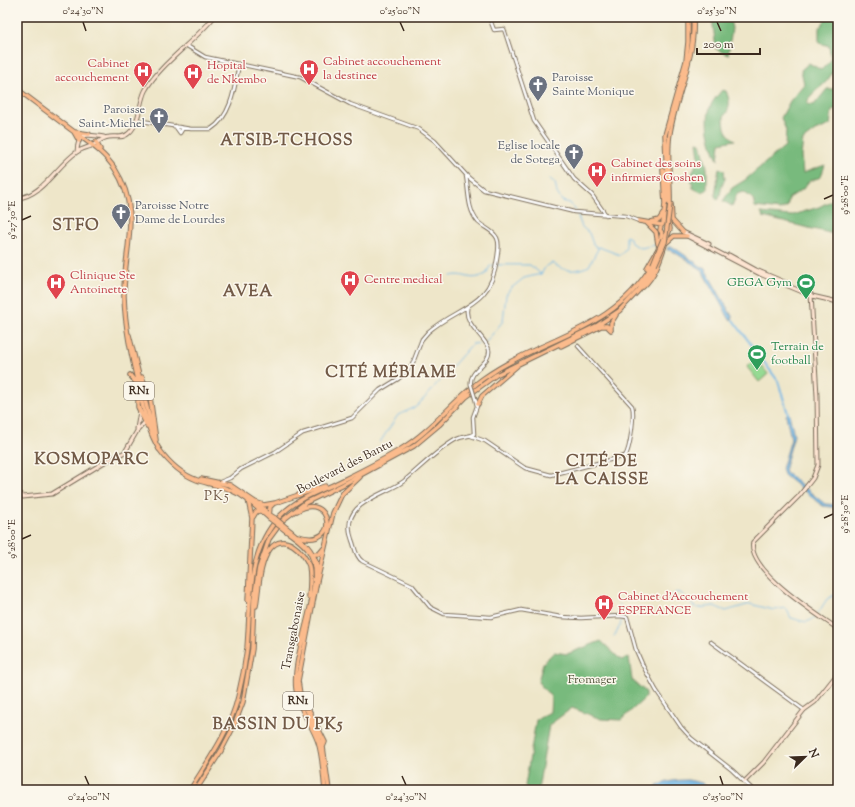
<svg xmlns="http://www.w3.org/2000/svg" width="855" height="807" viewBox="0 0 855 807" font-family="'Sorts Mill Goudy',serif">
<rect width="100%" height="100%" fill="#fbf7ec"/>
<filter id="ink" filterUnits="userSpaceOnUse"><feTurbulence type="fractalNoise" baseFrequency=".025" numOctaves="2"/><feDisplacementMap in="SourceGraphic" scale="8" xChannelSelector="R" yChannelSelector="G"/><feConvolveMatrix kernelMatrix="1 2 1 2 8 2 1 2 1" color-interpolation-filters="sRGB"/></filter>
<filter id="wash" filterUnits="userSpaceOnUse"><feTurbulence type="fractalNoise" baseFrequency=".012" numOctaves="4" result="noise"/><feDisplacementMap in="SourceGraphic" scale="16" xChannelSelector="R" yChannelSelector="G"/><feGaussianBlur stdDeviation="0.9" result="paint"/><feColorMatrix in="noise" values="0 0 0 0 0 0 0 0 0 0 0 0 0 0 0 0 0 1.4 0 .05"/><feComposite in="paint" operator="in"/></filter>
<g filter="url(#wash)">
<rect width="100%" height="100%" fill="#eee6c9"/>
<path fill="#96da93" stroke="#688258" d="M756 359 768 374 759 382 747 367Z"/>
<path fill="#78ba7d" stroke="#5a724e" d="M712 17H729L732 28 728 55 716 49Z
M828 17H838C838 38 842 60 829 78 823 88 809 92 807 104L814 105 827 89H836L838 91V108L832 110 830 125 815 131 803 140 801 156 803 173 825 165 821 177 809 181 803 189 789 198 787 207 780 210 755 207 753 199 744 192 737 194 732 206 723 201 732 188 745 180 785 146 786 130 781 118 790 101 804 84 801 70 809 63 821 70 831 60 829 46 819 43V28Z
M722 90 726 91C730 100 731 109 724 116 724 128 725 133 735 140L720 143 718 160C711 145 704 121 711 105 713 100 719 94 722 90Z
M697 142 701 143 707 168V190L701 192 693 188 691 176 699 157Z
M719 168 724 170 725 179C720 188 722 191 718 200L715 196Z
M838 197V235L763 217 761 213 790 216 819 207Z
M601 641 621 660 629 657 632 680 646 692V697L621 720 601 719 572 708 549 725 538 790H529L525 786 536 720 550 712 551 697 538 682 543 663 554 652 567 654Z"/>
<path fill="#6eb6e6" stroke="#547082" d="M668 247H673L705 269 733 318 730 320 701 269 671 250H667Z
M789 414 794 435 785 467 786 473 825 504 838 505V508L823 506 784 475 782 469 791 439 786 415Z
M688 780 702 783 710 790H652C662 781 676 780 688 780Z"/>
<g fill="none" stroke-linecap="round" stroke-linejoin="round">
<path stroke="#6eb6e6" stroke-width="1" d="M550 179 555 183 557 193 562 201 570 203 576 211
M577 214 582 227 589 233 593 244 598 248
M451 276C467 272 468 283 486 274L490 266C493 264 522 265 530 265L541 274 546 266 552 263C565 272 575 272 589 266L599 247 620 255 626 248V236L630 238 631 243 641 248 655 245
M486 342 503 321 506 295 510 289 524 278 541 274
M434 387 472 344 484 343
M380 442 398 415 416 407 433 389
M666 601 668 596H672L676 592 681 593 693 606 698 608 714 606 726 611 750 604 774 610 786 608 791 618C801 620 807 626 816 616
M619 603 623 614
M818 613 827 599 838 593
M614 636 617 632 623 617"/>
<path stroke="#6eb6e6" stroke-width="2" d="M733 320 778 381 789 417"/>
</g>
</g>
<g filter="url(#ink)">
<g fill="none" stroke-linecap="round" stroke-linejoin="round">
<g stroke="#7a6c5a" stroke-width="4.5">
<path id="tertiary" d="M489 17 494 30 504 29 534 121 574 179 592 195 606 215
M187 46 205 57 300 77 350 104 419 129 435 141 469 178 484 190 574 212 626 216 639 221
M136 120 191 129H211C232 116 235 85 239 64
M175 126 180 133 183 128
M468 306C461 323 488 339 489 350 491 364 468 370 471 385
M475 398 477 406 473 417 474 434C469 437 463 436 457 439 439 448 420 468 404 481 384 496 338 502 352 540 355 547 355 556 362 561L412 585 430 607 444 614 491 617 521 610 561 617 581 618 620 616 627 617 636 650 643 666 656 690 681 727 691 738 732 770 753 790
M471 436 485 441 525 468 551 475 625 456C630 450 635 414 632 406L578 346
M220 482 230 478 241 469 275 452 303 433 352 418 380 390 398 379 408 370 412 365 422 339 428 332C459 305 491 308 497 259 498 252 500 244 497 238 493 230 484 228 478 222 467 209 469 191 466 176
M711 642 804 710"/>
</g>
<g stroke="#7a6c5a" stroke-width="5">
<path id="secondary" d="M77 152C78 130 87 135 104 137
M17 198C42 197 57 165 77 152 81 149 86 148 91 146 98 144 100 138 109 137 116 136 123 139 129 133 140 123 139 103 145 91 158 66 195 41 214 17
M683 232 709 244
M687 236 760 274 812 296 838 302
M729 255 756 270 789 284
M811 294 817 396 818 465 813 478 799 496 753 542C746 570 817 614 838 629
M137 429 140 411
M17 491 23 497 52 494 103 463 125 452 137 431 146 421
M745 781 764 762 804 710 815 702 838 673"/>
</g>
<g stroke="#7a6c5a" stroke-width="5.5">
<path id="primary" d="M17 89C36 103 54 117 73 131 88 142 105 153 115 169 143 212 123 251 124 296 125 328 132 358 139 389 143 410 148 431 159 449
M74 132 79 141
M75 132 89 134
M96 142 100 149
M129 335 153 432
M130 375 137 384
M142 377 150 397 156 440
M138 390V407L147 426
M248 500 269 518
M256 503 265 510"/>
</g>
<g stroke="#7a6c5a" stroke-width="5.5">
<path id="trunk" d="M663 170 665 204 663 224
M668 203 665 135 686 61 688 42V17
M670 204C671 180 666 156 670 133 676 94 696 58 693 17
M671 204 672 220 683 232
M639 221 662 225
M651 222 659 220 663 214
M647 223 656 232 658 244
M667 237 670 229 669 223
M666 243 674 236H687
M647 268 658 249 662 233 660 230 661 225
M643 287C655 276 660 260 665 245
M611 329V323L616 315
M561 346 601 326H607L611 330
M478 404 482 396 517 366
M159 449C169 463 181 474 197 480 217 487 229 486 248 500L252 518 248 600
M201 479 230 485 255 502 264 505 275 503 325 486
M273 504 270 507 269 518 273 521
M297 511C331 490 342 550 298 536
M253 517 256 512 262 510 275 518
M287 528C304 542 318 552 318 576
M285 530C294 537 305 543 310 553 327 585 291 652 296 689 298 709 312 724 318 742 323 757 323 774 325 790
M313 554H319L324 548
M256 606C259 588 259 564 270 549 284 531 304 551 309 566 311 576 310 587 309 597
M304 702 307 706 325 742 323 747
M190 790C208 761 230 731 238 697 242 681 245 665 247 648 251 603 246 552 280 516 295 500 315 493 335 484 357 473 380 462 401 449 433 430 454 399 484 378 545 335 611 334 653 264
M196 790 221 751 234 726 243 702 252 649 254 599 259 568 269 539 283 520 305 503 342 485 414 446 439 425 466 397 496 375 598 325 619 311 639 290 655 265
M329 790 323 747 300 694 298 681 317 581 333 513 342 494 360 477"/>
</g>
<use href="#tertiary" stroke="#fff" stroke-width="2.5"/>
<use href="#secondary" stroke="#fde4d1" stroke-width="3"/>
<use href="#primary" stroke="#fbbb8c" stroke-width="3.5"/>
<use href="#trunk" stroke="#fbbb8c" stroke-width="3.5"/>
<g stroke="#7a6c5a" stroke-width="4.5" stroke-linecap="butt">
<path id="tertiary-bridge" d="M471 385 475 398"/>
</g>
<g stroke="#7a6c5a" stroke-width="5.5" stroke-linecap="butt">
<path id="trunk-bridge" d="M653 264 663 239
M655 265 665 242 670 204
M275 518 287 528
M273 521 285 530"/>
</g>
<use href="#tertiary-bridge" stroke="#fff" stroke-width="2.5"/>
<use href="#trunk-bridge" stroke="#fbbb8c" stroke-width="3.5"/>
</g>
</g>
<path fill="none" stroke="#3b2a1e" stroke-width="1.5" d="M83 22 86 31M400 22 404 31M717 22 721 31M824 199 833 195M22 220 31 216M824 518 833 514M22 539 31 535M85 776 89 785M402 776 406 785M720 776 723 785"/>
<defs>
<g id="hospital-pin" transform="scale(1)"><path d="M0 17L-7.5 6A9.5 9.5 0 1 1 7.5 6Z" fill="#e0444e" stroke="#fbf7ec"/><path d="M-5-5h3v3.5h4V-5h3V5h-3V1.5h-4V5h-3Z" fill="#fff"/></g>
<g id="church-pin" transform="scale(1)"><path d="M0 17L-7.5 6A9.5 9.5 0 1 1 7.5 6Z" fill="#6b7280" stroke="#fbf7ec"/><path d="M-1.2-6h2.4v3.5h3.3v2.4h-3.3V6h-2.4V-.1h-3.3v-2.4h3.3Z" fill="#fff"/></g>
<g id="stadium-pin" transform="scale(1)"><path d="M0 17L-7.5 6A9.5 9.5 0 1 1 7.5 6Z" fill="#2e9e5b" stroke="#fbf7ec"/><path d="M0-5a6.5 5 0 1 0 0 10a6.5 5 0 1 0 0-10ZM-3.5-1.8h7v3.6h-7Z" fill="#fff"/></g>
</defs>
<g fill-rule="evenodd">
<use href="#hospital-pin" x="309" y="69"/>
<use href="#hospital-pin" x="143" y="71"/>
<use href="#hospital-pin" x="193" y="73"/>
<use href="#church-pin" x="538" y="85"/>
<use href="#church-pin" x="159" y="117"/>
<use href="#church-pin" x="574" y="153"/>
<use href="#hospital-pin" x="597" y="171"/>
<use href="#church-pin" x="121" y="213"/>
<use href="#hospital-pin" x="350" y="280"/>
<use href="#hospital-pin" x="56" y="283"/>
<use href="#stadium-pin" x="806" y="283"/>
<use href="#stadium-pin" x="757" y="354"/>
<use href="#hospital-pin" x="604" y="604"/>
</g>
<g text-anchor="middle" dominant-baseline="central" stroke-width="3" stroke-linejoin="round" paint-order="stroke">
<g fill="#fbf7ec" stroke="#75685c" stroke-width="1">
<rect x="124" y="382" width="30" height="18" rx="3"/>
<rect x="283" y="692" width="30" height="18" rx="3"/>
</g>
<g font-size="11" font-weight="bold" fill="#3b2a1e">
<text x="139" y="391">RN1</text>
<text x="298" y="701">RN1</text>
</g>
<g font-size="12" fill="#be3a42" stroke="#fbf7ec" text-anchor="start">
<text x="323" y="62">Cabinet accouchement<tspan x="323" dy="14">la destinee</tspan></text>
<text x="129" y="64" text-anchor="end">Cabinet<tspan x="129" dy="14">accouchement</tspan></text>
<text x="207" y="66">Hopital<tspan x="207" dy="14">de Nkembo</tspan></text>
<text x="611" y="164">Cabinet des soins<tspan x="611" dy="14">infirmiers Goshen</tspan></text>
<text x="70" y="276">Clinique Ste<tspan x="70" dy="14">Antoinette</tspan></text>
<text x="364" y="280">Centre medical</text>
<text x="618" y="597">Cabinet d'Accouchement<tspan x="618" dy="14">ESPERANCE</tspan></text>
</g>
<g font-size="12" fill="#5b616d" stroke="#fbf7ec" text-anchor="start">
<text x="552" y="78">Paroisse<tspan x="552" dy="14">Sainte Monique</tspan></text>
<text x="145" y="110" text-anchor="end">Paroisse<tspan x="145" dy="14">Saint-Michel</tspan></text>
<text x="560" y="146" text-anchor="end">Eglise locale<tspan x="560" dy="14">de Sotega</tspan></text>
<text x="135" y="206">Paroisse Notre<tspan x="135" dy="14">Dame de Lourdes</tspan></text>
</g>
<g font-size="12" fill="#27864d" stroke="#fbf7ec" text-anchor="end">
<text x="792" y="283">GEGA Gym</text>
<text x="771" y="347" text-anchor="start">Terrain de<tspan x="771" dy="14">football</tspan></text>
</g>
<g font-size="12" fill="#3b2a1e" stroke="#fbf7ec">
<text transform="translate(345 467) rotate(-27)">Boulevard des Bantu</text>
<text transform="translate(294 631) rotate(-79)">Transgabonaise</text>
</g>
<g font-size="12" fill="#52563b" stroke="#fbf7ec">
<text x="592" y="680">Fromager</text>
</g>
<g font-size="14" letter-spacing="1" fill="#725a47" stroke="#fbf7ec">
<text x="217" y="497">PK5</text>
</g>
<g font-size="16" font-weight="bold" letter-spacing="1" fill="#725a47" stroke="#fbf7ec">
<text x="287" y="141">ATSIB-TCHOSS</text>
<text x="76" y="226">STFO</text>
<text x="248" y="292">AVEA</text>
<text x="391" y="373">CITÉ MÉBIAME</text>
<text x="92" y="460">KOSMOPARC</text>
<text x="602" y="462">CITÉ DE<tspan x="602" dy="18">LA CAISSE</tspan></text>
<text x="278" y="725">BASSIN DU PK5</text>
</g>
</g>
<rect width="855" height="807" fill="none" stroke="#fbf7ec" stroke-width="44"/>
<g transform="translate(805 757) rotate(67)" stroke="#fbf7ec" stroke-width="3" paint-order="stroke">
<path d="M0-3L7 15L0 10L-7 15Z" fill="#3b2a1e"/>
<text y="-6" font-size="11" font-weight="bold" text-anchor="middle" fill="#3b2a1e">N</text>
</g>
<path d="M697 48v6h63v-6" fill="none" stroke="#3b2a1e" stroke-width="2"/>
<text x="703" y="48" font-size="12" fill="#3b2a1e" stroke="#fbf7ec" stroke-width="3" paint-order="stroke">200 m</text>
<rect x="22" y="22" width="811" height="763" fill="none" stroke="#3b2a1e" stroke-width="1.5"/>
<g font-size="10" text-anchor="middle" fill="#3b2a1e">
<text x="83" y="14">0°24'30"N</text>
<text x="400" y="14">0°25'00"N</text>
<text x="717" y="14">0°25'30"N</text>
<text transform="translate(844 195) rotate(-90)" y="4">9°28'00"E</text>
<text transform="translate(11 220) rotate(-90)" y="4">9°27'30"E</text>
<text transform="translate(844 514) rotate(-90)" y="4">9°28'30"E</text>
<text transform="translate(11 539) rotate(-90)" y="4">9°28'00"E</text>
<text x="89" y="800">0°24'00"N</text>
<text x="406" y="800">0°24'30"N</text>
<text x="723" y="800">0°25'00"N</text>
</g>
</svg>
